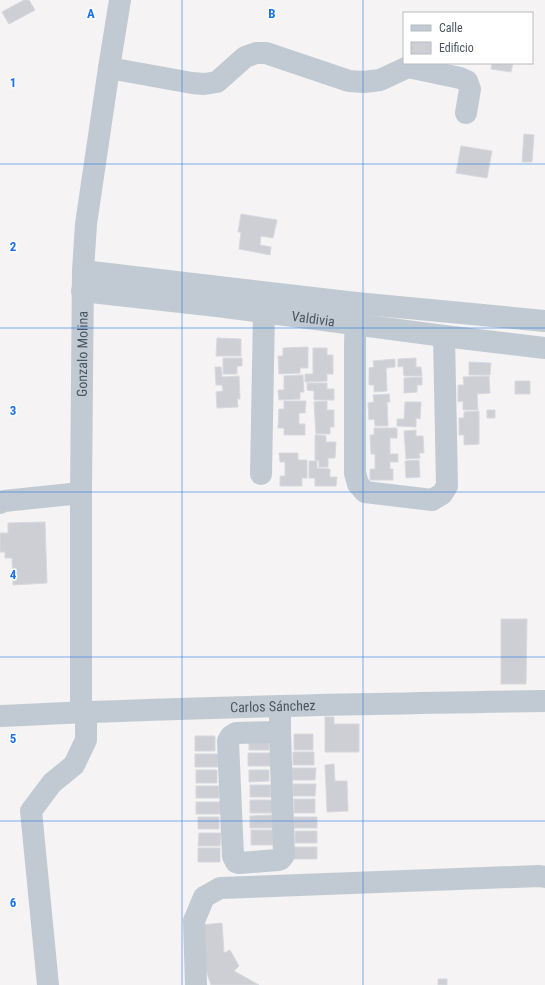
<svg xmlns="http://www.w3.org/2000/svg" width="545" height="985" viewBox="0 0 545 985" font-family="'Roboto Condensed',sans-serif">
<rect width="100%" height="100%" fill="#f5f3f3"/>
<path fill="#cdcfd5" stroke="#d7d9de" d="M24 0H29L35 10 9 24 2 12Z
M492 63H513L511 72 491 69Z
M524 134 534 135 532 162H522Z
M461 146 492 151 487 178 456 173Z
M241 214 277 220 273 238 261 236 260 245 271 247 270 255 239 249 241 232H238Z
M217 338 241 339V356H216Z
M308 347V368H300V373L279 374 278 356H283V348Z
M313 348H327V355H333V374H327V381L305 382V374H313Z
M223 358H242V366H237V374H223Z
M416 358V367H421L422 376H404L403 366 398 367V359Z
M395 359V367L386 368 387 391 374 392V385H369V368L374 367 373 361Z
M469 362 491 363 490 375H469Z
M215 367H221L222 377 239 376 240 399H237L238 407 217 408 216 392 223 391 222 385H216Z
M303 375 304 392H300V399L279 400 278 390H284V376Z
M489 376 490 393 477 394 478 410H463V401L458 402V385H464L463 377Z
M422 377V385H417V392L404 393V378Z
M515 381H530V394H515Z
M307 383H327V389H334V400H314V391L307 390Z
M389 394 390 402H387L388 426H375L374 419 369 420 368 403 374 402 373 395Z
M284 401H306L305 413H299V424H305V435H284V428H278L279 409H284Z
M327 401V410H334V427H330V434H316L314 402Z
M405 402H421L420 419 416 418V427L397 426V419H404Z
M487 410H495V418H487Z
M479 411V444L464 445V435H459V418H464V412Z
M374 428H397V438H390V454H398V462H390V469H393V480H370V469H375V454H371L370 435H374Z
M416 430V436H423L424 453H419L420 458 406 459 404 431Z
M315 435 326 436V442H336L335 458H328V467H319V461L315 460Z
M279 453H298V460H307V478H302V486H280V476H285V462H280Z
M419 460 420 477 406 478 405 461Z
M309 461H317V468L330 469V477H337L336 486H315V478H309Z
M45 522 47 583 13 585 12 558H5V552H0V533H8V523Z
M501 619H527L526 684H501Z
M325 717H334V724H359V752H325Z
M294 734H313V750H294Z
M249 735H269V750H249Z
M195 736H215V751H195Z
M293 752H314V765H293Z
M248 753H271V766H248Z
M195 754H218V767H195Z
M334 764 335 781H347L348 811 327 812 325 765Z
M292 768H316L315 780H292Z
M196 770H217V783H196Z
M249 770H269V781L249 782Z
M293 784H316L315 796H293Z
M250 785H271V797H250Z
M196 786H219V798H196Z
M294 799H315V813H294Z
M250 800H273L272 813H250Z
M196 802H221L220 814H196Z
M273 815V828H250V816Z
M198 817H219V829H198Z
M294 817H317V828H294Z
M251 830H273V845H251Z
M295 831H317V843H295Z
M199 833H221L220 846H198Z
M293 847H317V859H294Z
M198 848H220V862H198Z
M222 923 224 953 230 950 239 966 234 971 259 985H211L203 962 200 925Z
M438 979H447V985H438Z"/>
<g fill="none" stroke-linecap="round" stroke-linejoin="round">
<g stroke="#c1cad2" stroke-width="22">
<path d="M109 68 192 83 204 84 217 82 245 57 256 53H266L349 81 364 82 380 80 408 67 460 78 467 81 470 89 466 113"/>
<path d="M83 271 356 303 545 321"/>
<path id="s1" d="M82 291 217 306 444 336 545 348"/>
<path d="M356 310 355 344V473L358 484 365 492 432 500 442 494 447 486 444 336"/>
<path d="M261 474 264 312 267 298"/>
<path d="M0 503 4 501 81 493"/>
<path id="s2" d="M81 711V493L83 271 86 224 109 68 120 0"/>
<path id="s3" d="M0 716C182 707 363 704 545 701"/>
<path d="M280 732 236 733 231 736 228 741 233 856 236 862 239 863 278 860 281 859 284 855 280 732V706"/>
<path d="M48 985 31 811 52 783 74 765 86 740V711"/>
<path d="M196 985 194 921 204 897 220 888 539 876 545 877"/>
</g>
</g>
<path fill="none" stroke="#1a73e8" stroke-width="1" stroke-opacity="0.55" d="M182 0V985M363 0V985M0 164H545M0 328H545M0 492H545M0 657H545M0 821H545"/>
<g text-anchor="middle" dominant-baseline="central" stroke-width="3" stroke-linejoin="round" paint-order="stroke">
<g font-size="14" fill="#4a5661" stroke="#fff">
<text stroke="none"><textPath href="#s1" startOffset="233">Valdivia</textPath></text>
<text stroke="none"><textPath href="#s2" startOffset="357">Gonzalo Molina</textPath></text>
<text stroke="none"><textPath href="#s3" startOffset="273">Carlos Sánchez</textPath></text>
</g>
</g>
<g font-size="13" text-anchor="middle" font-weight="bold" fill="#1a73e8" stroke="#fff" stroke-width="3" stroke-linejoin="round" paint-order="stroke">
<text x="91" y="18">A</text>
<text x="272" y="18">B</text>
<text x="13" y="87">1</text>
<text x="13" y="251">2</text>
<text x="13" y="415">3</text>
<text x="13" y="579">4</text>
<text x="13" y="743">5</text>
<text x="13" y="907">6</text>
</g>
<rect x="403" y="12" width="130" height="52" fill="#ffffff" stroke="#b7bbc0"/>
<rect x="411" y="25" width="20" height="6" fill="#c1cad2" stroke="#b7bbc0"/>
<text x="439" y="32" font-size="12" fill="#4a5661">Calle</text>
<rect x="411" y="42" width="20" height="12" fill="#cdcfd5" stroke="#b7bbc0"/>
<text x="439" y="52" font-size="12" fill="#4a5661">Edificio</text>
</svg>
